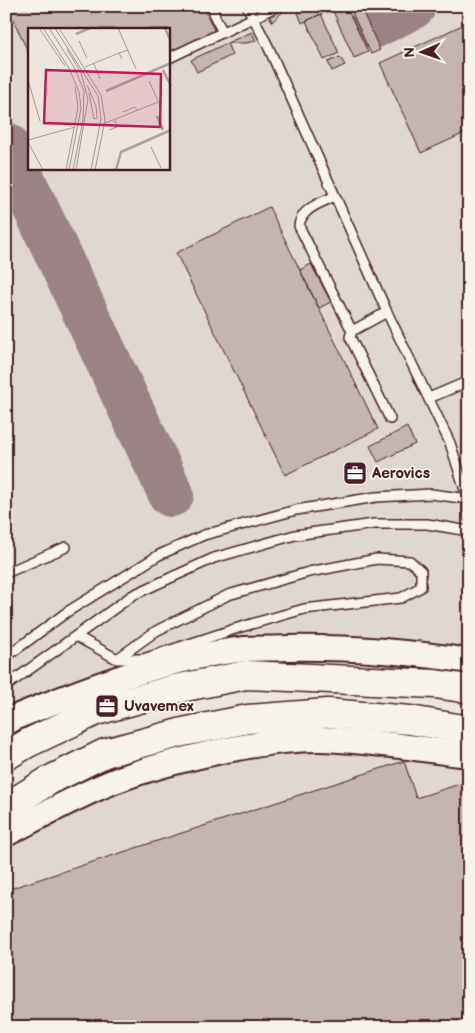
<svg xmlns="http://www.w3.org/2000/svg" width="475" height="1033" viewBox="0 0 475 1033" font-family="'Balsamiq Sans',sans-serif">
<rect width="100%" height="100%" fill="#ece6dd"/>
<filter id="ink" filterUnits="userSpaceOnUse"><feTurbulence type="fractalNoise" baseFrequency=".02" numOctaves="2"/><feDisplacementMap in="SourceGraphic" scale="10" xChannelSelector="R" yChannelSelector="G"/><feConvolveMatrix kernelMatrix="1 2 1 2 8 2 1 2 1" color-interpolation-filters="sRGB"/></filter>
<g filter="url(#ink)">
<path fill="#e0d7d0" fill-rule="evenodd" d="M6 6H469V654L295 640 6 716ZM29 29H169V169H29Z
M349 751 469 764V1027H6V845L120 786 195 765 276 754Z"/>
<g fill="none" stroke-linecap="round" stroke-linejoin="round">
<path stroke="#9b8284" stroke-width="46" d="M373 26 413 6
M6 145 171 494"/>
</g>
<path fill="#c4b5b0" stroke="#4a1f2b" d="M11 6H203L215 32 169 53V29H29V54L8 8Z
M283 6H289L272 22 268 13Z
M338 6 302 23 298 13 312 6Z
M338 6H346L368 52 354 58 332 9Z
M349 6H360L380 50 371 54Z
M321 14 339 53 324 60 306 21Z
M469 22V131L421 153 380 63Z
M252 32 256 41 246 43H227Z
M227 43 232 55 197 72 191 60Z
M340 57 345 65 332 71 328 62Z
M269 207 378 429 285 475 176 253Z
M311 264 331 302 319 308 300 270Z
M407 427 415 444 378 462 370 446Z
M404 761 416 798 466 782 469 792V1018L443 1027H6V932L10 931 6 919V890Z"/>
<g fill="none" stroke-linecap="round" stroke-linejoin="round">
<g stroke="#4a1f2b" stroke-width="12">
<path id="service" d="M214 6C212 16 219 24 223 32
M247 6 267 44 387 312 450 443 468 499 469 518
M169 58 278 6
M335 196C321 203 301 208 299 226L352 331
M387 312 352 331 350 337 390 419
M429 398 469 381
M6 573 66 547
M76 636 117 659H143L241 627 304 609 401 598 421 587V571L410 561 377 559 309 572 228 595 156 631 117 659
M6 657 67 612 159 555 204 535 296 510 376 497 431 494 469 499
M6 686 133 595 214 558 295 535 374 524H427L469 531"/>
</g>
<g stroke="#4a1f2b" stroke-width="28">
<path id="tertiary" d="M6 723 16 717C90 687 165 658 245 649 259 648 273 649 287 648 347 647 409 652 469 661
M6 834C41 816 75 797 112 782 147 768 184 759 221 751 253 745 285 739 318 739 368 740 419 749 469 755"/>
</g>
<g stroke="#4a1f2b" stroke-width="31">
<path id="primary" d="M6 756 28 743 96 711 175 689 246 675 435 684 469 689
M6 807 50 780 105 753 183 732 248 719 328 713 410 720 469 730"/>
</g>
<use href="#service" stroke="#f7f3e8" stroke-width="9"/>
<use href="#tertiary" stroke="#f7f3e8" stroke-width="24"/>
<use href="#primary" stroke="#f7f3e8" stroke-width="28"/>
</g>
</g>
<defs>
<g id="office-square" transform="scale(1.25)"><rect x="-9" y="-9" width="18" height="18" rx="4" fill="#4a1f2b" stroke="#f7f3e8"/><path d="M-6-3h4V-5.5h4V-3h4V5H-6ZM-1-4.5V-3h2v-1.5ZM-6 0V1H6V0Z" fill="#fff"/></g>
</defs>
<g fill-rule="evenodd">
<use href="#office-square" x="355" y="473"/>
<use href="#office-square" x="107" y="706"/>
</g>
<g text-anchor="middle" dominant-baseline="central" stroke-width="4" stroke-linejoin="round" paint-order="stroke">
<g font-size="15" font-weight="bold" fill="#4a1f2b" stroke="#f7f3e8" text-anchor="start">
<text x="372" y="473">Aerovics</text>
<text x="124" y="706">Uvavemex</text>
</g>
</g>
<g transform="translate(28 28)">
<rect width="142" height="142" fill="#ece6dd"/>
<path fill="none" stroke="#b39f9d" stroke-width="2.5" d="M137 0 143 14M48 6 62 0M135 42 143 58M78 63 143 35M129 88 135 102M88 142 93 124 143 102"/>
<path fill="none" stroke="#ab9696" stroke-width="1" d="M11 0 37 38M15 0 41 40 51 64 53 80 41 142M21 0 46 39 56 63 55 92 45 142M27 0 70 68 73 91 63 142M31 0 73 67 77 92 67 142M90 0 108 41M51 13 59 30M39 21 53 45 60 71 48 142M94 31 91 25 100 22M66 36 72 51M57 39 91 25M0 52 12 93M121 53 133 80M59 57 68 78 69 90 66 91M61 65 66 91M95 84 107 79 110 83M75 96 130 74M81 102 89 99 87 92M0 112 47 99M0 114 15 142M123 119 133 140M38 142 50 79 47 59"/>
<path fill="#c2185b" fill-opacity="0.15" stroke="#c2185b" stroke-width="2.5" d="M18 42 133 46 132 99 16 95Z"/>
<rect width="142" height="142" fill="none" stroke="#4a1f2b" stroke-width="2.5"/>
</g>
<rect width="475" height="1033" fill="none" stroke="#f7f3e8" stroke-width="25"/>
<rect x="12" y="12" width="450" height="1008" fill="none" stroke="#4a1f2b" stroke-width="2" filter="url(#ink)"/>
<g transform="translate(422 52) rotate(268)" stroke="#f7f3e8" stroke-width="4" paint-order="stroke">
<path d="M0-4L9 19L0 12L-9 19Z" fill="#4a1f2b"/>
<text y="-8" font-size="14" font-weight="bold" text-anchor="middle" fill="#4a1f2b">N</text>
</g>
</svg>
